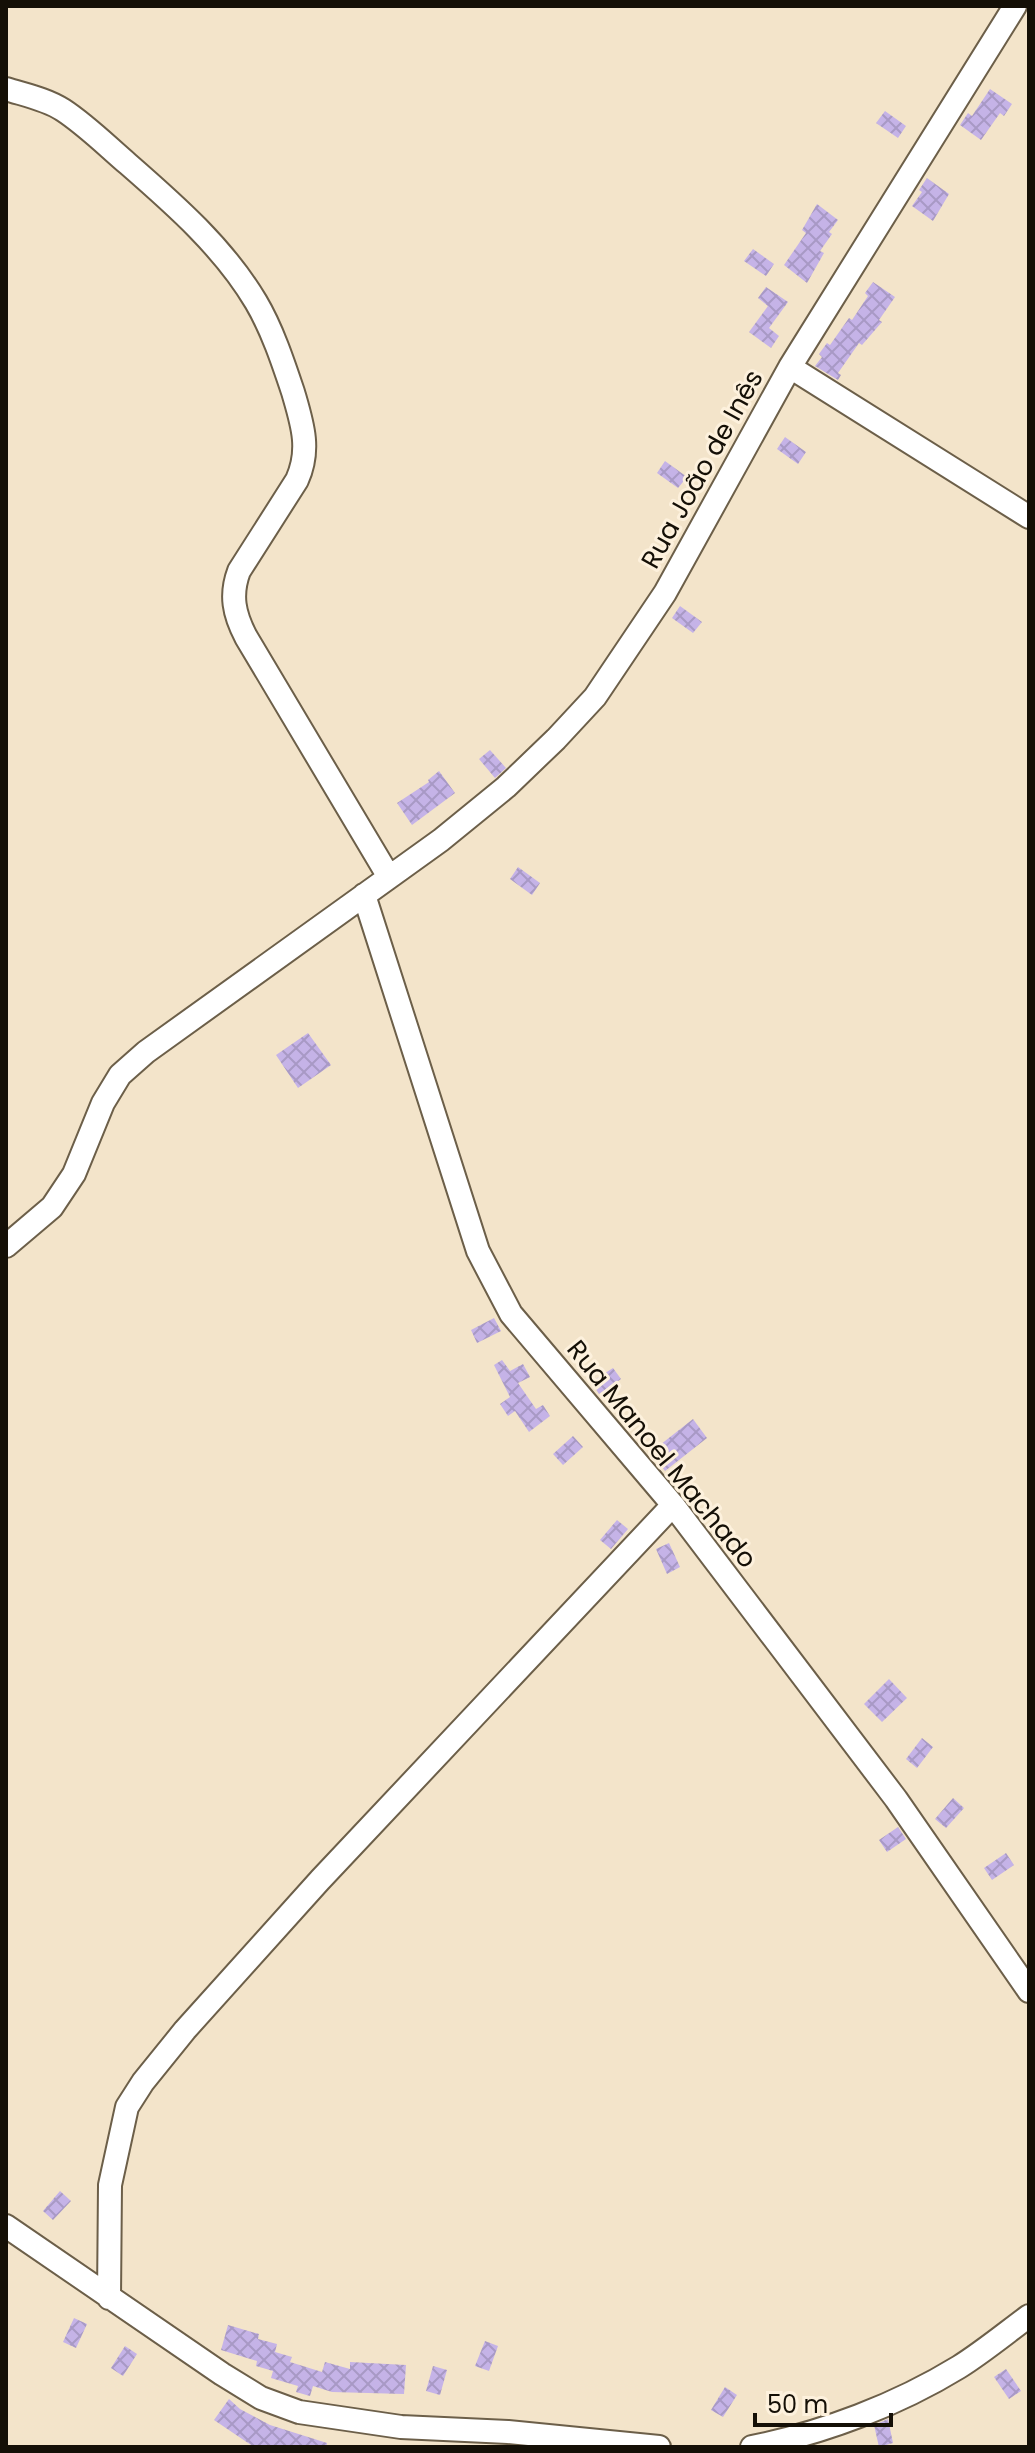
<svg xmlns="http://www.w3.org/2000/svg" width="1035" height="2453" viewBox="0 0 1035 2453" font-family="Poppins,sans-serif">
<defs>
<pattern id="building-cross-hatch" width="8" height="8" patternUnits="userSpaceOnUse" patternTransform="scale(2)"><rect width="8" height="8" fill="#c5b3e7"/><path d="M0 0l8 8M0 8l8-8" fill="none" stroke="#a899c5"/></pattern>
</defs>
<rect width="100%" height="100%" fill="#f3e4ca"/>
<path fill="url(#building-cross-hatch)" d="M990 89 1012 104 1004 116 1000 113 981 140 960 125 968 113 972 116Z
M885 111 906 126 898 138 876 123Z
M927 178 949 194 933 221 912 206 922 192 919 190Z
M817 204 838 220 829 232 832 234 820 251 824 253 807 283 784 265 806 233 802 230Z
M753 249 774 264 766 276 744 261Z
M873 282 895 297 879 320 882 322 862 345 859 343 838 373 841 375 838 380 815 366 822 357 819 354 827 343 830 345 849 318 852 320 868 296 865 293Z
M766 287 788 302 769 328 779 336 771 348 749 332 768 306 758 298Z
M785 437 806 452 798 464 777 449Z
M665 461 687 477 678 488 657 473Z
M680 606 702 622 693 633 672 618Z
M490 750 506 768 495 778 479 759Z
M439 771 455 793 412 825 397 803 429 782 428 780Z
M518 867 540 883 532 895 510 879Z
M308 1033 331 1065 298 1088 276 1055Z
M494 1318 501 1331 477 1343 471 1330Z
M502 1360 510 1371 523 1364 530 1377 518 1383 536 1409 543 1405 550 1416 529 1432 515 1411 508 1416 500 1404 510 1397 494 1365Z
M613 1368 621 1379 599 1394 591 1382Z
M693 1419 707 1438 665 1471 651 1452Z
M573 1436 583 1447 563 1465 553 1454Z
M617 1520 628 1529 611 1549 600 1540Z
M669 1543 680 1567 667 1574 656 1549Z
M889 1679 907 1698 882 1722 864 1704Z
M922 1738 933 1747 917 1768 906 1759Z
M953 1798 964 1808 946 1828 935 1819Z
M898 1827 906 1839 887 1852 879 1840Z
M1006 1853 1014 1865 992 1880 984 1868Z
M60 2191 71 2201 53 2220 43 2211Z
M74 2318 87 2324 76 2348 63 2342Z
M228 2325 259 2334 258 2339 277 2344 275 2352 292 2357 290 2362 322 2372 325 2362 350 2369V2362L406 2365 404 2394 332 2392 313 2386 310 2396 296 2392 298 2386 271 2378 273 2371 256 2366 257 2361 221 2350Z
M485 2341 498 2346 489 2371 475 2366Z
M125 2346 137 2354 123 2376 111 2368Z
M433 2366 447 2370 440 2395 426 2391Z
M1006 2369 1021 2391 1009 2399 994 2377Z
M725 2387 737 2395 723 2417 711 2410Z
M229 2399 240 2409 270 2425 327 2443 326 2447H254L214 2420Z
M888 2419 893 2443 879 2447 874 2425Z"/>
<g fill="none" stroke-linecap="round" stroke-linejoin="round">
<g stroke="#6c5f49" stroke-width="26">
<path id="minor" d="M6 89C25 95 46 99 63 110 86 125 107 146 128 164 175 205 224 248 256 302 272 329 283 362 293 392 302 423 311 449 297 480L239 571C230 595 234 614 246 637L389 877
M790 367 1029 517
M364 895 478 1251 511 1314 673 1505 896 1799 1029 1991
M6 1246 52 1207 74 1174 103 1103 120 1075 146 1052 441 840 506 787 556 739 595 697 665 593 790 367 1015 6
M6 2226 222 2374 261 2398 299 2412 401 2427 508 2432 659 2447
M109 2298 110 2185 127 2107 143 2082 185 2030 320 1880 673 1505
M752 2447C823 2433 897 2405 959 2367 983 2352 1006 2333 1029 2316"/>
</g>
<use href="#minor" stroke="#fff" stroke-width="22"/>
</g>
<g text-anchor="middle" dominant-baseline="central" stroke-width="6" stroke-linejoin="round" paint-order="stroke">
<g font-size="26" fill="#140f06" stroke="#fdf1dd">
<text transform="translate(702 469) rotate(-61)">Rua João de Inês</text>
<text transform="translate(662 1454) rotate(51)">Rua Manoel Machado</text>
</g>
</g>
<rect width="1035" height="2453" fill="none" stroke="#140f06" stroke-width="16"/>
<path d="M755 2413v12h136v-12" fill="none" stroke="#140f06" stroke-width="4"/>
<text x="767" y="2413" font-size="24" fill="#140f06" stroke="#fdf1dd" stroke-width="6" paint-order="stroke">50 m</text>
</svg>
